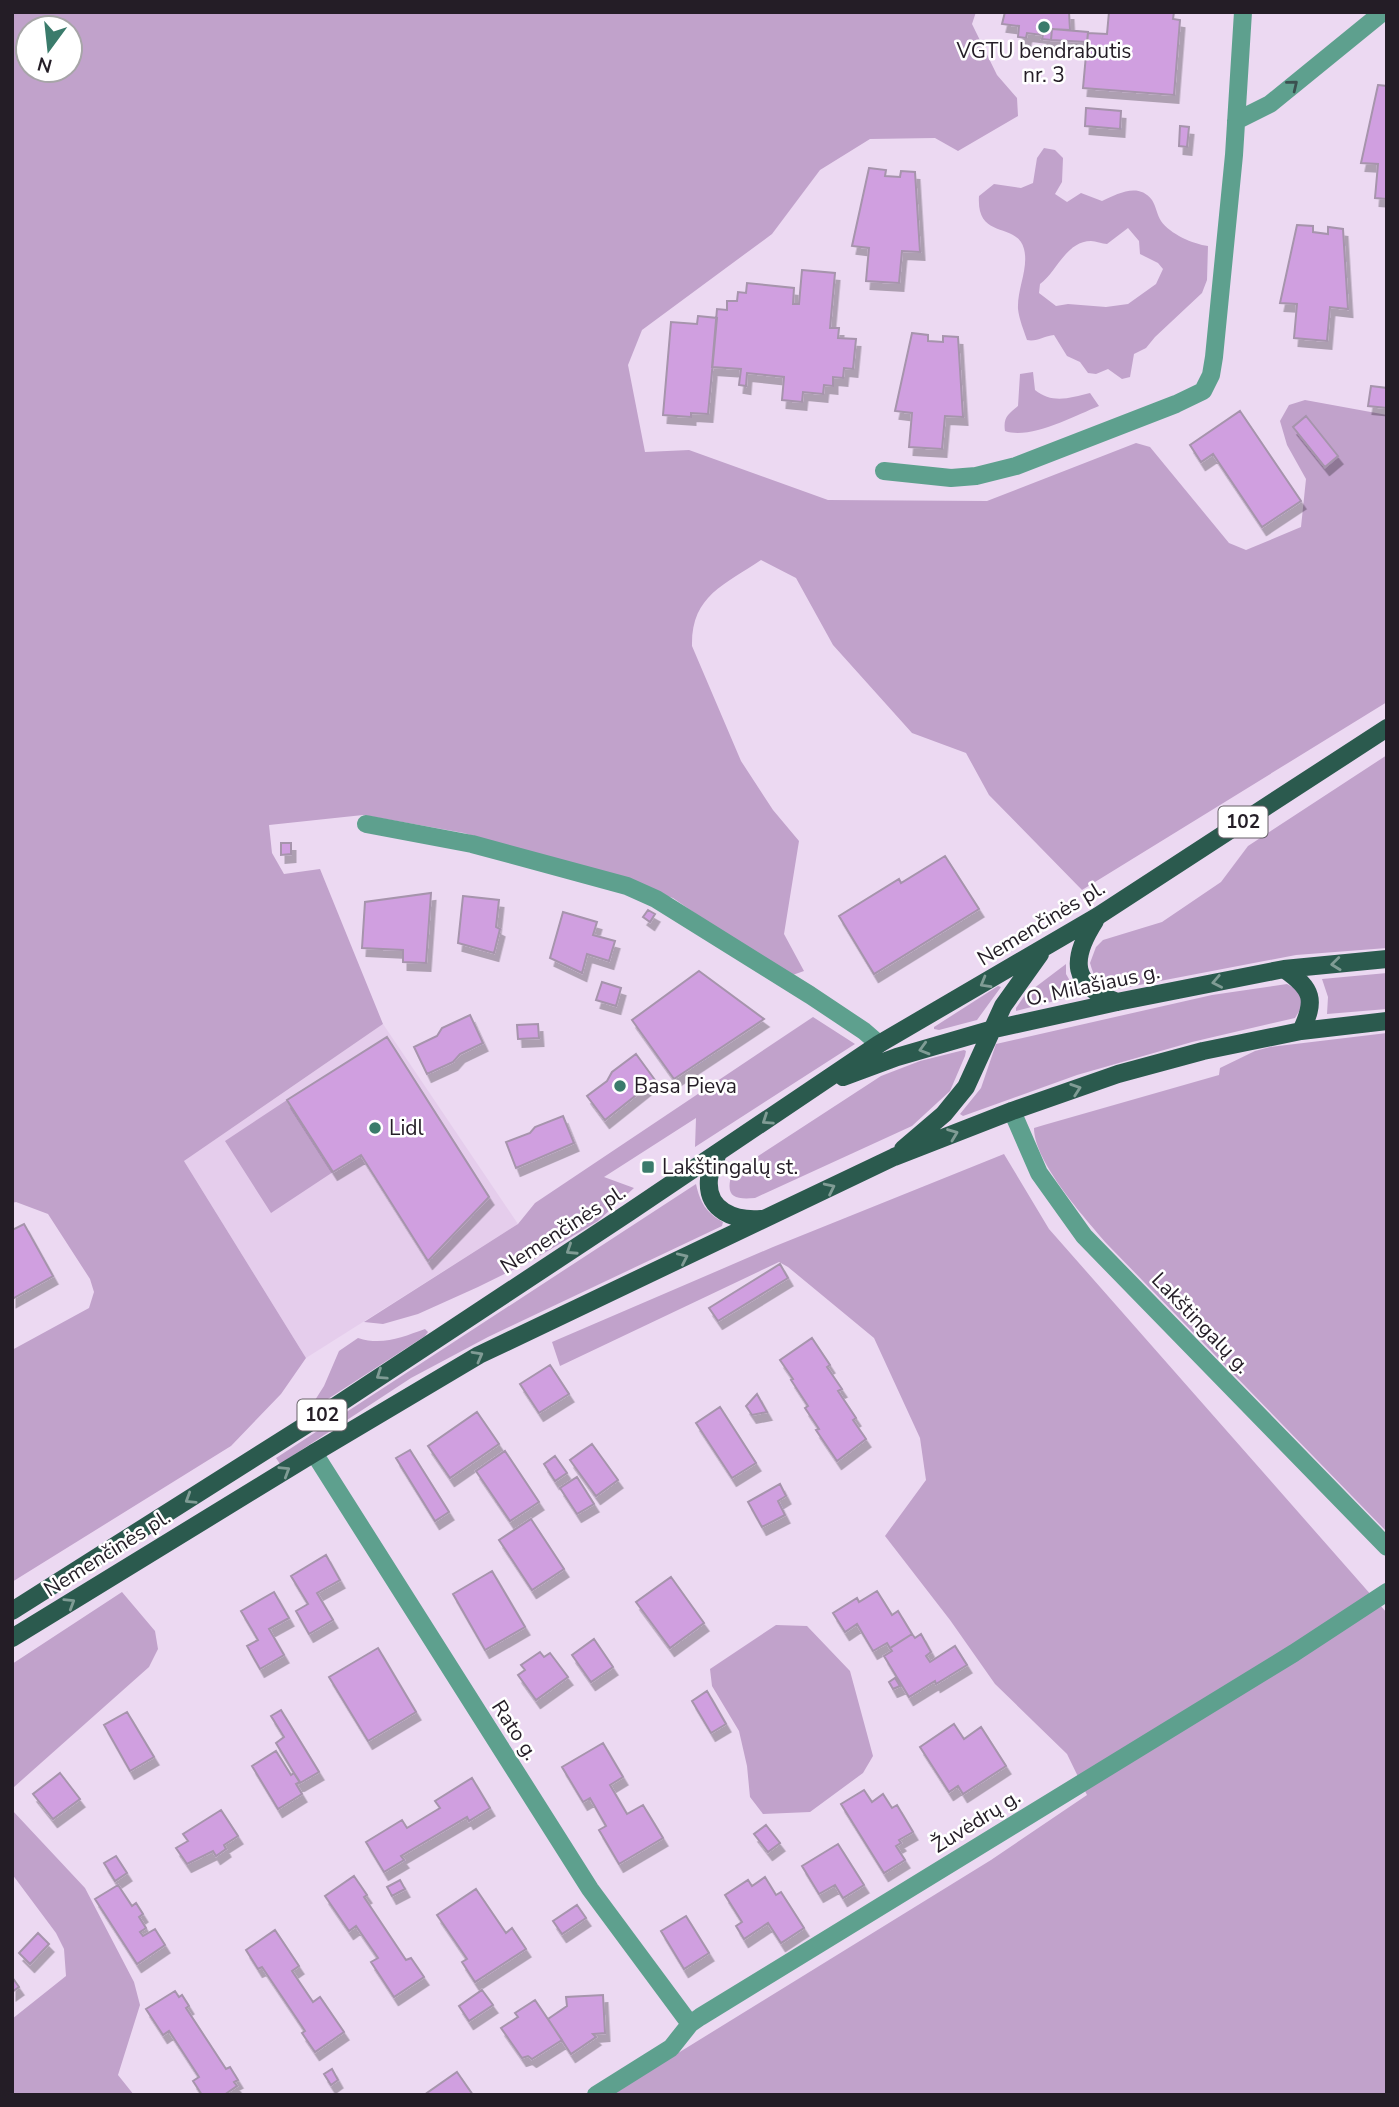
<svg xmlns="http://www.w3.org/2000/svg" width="1399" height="2107" viewBox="0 0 1399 2107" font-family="'Nunito Sans',sans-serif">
<defs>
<filter id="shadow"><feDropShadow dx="4.5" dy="8" stdDeviation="0" flood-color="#0004"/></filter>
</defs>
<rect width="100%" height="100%" fill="#ecd9f2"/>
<path fill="#e5cdec" d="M383 1024 518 1224 306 1358 184 1161Z"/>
<path fill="#c1a2cb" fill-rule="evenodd" d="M12 12H976L972 24 997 75 1017 98 1018 116 958 151 935 138 870 139 820 170 772 234 642 330 628 365 645 452 689 450 828 500 987 501 1136 443 1150 447 1229 543 1246 550 1301 527 1306 479 1287 445 1280 421 1289 405 1305 400 1387 415V702L1082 890 989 795 966 753 912 733 833 645 796 578 761 560C724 585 691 596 692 646L741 761 773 810 799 841 784 934 804 971 787 977 673 898 464 833 363 815 269 825 272 853 284 874 320 869 383 1024 184 1161 306 1358 281 1394 231 1446 12 1582V1350L89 1308 94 1292 90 1279 48 1214 16 1202 12 1203ZM28 28H70V70H28Z
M1044 148 1055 150 1063 158 1062 182 1055 194 1067 202 1081 193 1102 201C1118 194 1138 182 1152 200 1156 206 1157 215 1161 221 1170 234 1193 244 1208 246L1207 280 1202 293 1155 337 1146 348 1134 354 1130 377 1122 379 1108 369 1096 374 1088 373 1080 362 1067 356 1054 335C1044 336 1037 342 1027 340 1024 331 1019 319 1018 309 1017 289 1029 268 1024 249 1017 221 976 241 979 196L994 184 1021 188 1033 183 1037 158ZM1128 228 1139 241 1140 254 1158 263 1163 269 1156 284 1128 304 1106 307 1068 304 1056 306 1039 293 1040 284C1056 273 1066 241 1091 241 1096 241 1102 244 1107 244Z
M1033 372 1035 390C1052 404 1070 398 1090 393L1099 406C1074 416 1030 440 1005 431 1003 418 1008 414 1018 406L1020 374Z
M1387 755V948L1296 955 1113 990C1098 986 1094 977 1090 963L1096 947 1103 940 1162 922 1221 882 1248 846Z
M1066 964V974L1078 995 1016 1011V1008L1025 995Z
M1387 973V1009L1327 1014 1328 997 1322 979Z
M1287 984 1301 992 1303 1005 1295 1018 1192 1042 1077 1075 963 1116 960 1114 981 1088 996 1044 1212 995Z
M998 986 1001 987 977 1020 939 1030 934 1029V1027Z
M813 1017 855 1044 695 1147 696 1118 604 1177 634 1188 598 1221 531 1261 478 1287 418 1314 383 1324 364 1322 518 1224 535 1203Z
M1387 1033V1532L1107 1244C1085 1218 1034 1162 1034 1128L1044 1125 1219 1075 1220 1068 1255 1051 1270 1047Z
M964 1050 966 1051 965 1056 950 1091 912 1126 755 1198C733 1200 725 1196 732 1173L881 1076 920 1061Z
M287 1100 333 1172 271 1213 225 1141Z
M1004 1154 1049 1229 1387 1613V2095H610L991 1860 1087 1795 1067 1754 995 1684 950 1620 885 1536 926 1480 920 1438 874 1338 788 1267 779 1262 560 1366 552 1342 773 1247Z
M696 1184C700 1202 706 1213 723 1222L722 1226 488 1337 411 1378 280 1464 276 1458Z
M425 1329 428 1332 425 1336 314 1408H310L324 1386 339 1351 358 1338C383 1346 402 1337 425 1329Z
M122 1592 155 1631 158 1649 149 1667 14 1787 12 1800V1664Z
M776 1625 807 1626 850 1671 873 1756 863 1773 810 1812 763 1814 750 1797 747 1766 739 1731 712 1686 710 1669Z
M12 1810 85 1888 134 1982 140 2005 118 2075 134 2095H12V2019L66 1976 64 1949 56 1933 12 1874Z"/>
<path fill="#d09fe0" stroke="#a694ac" stroke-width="2" filter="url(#shadow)" d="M1005 12H1069L1070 30 1052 29 1051 40 1042 39 1043 35 1027 33 1026 38 1018 37 1019 26 1002 24Z
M1109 12H1174L1173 19 1180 20 1174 95 1083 88 1088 33 1107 34Z
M1052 29 1088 32 1087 42 1051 40Z
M1378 85 1387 86V199L1375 198 1378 164 1361 163Z
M1086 108 1121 111 1120 129 1085 126Z
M1180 126 1189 127 1187 147 1179 146Z
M869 168 886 170 885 176 900 177 901 171 915 172 920 252 902 251 899 283 866 281 869 248 852 246Z
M1297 225 1313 226V232L1328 234V227L1343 229 1348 309 1330 307 1327 341 1294 338 1297 304 1280 303Z
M802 270 835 273 830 328H839L838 338 856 339 853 369 844 368 843 378 833 377V386L824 385 823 394 803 392 802 402 782 400 784 377 747 373 746 386 739 385 741 369 712 367 717 309 727 310V301H737L738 292 746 293 747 283 794 288 793 304H799Z
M698 316 717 318 708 414 691 413V417L663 415 671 322 697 324Z
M912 333 928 335V341L943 342V336L958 337 963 417 945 416 942 449 909 447 912 413 895 411Z
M1371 386 1387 388V408L1368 406Z
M1240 411 1301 501 1262 527 1213 454 1201 462 1190 445Z
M1306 416 1338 456 1325 467 1293 427Z
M281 843H291V854L281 855Z
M945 856 979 909 874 974 839 916 899 879 901 883Z
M431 893 426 963 403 962V950L362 948 365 902Z
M463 896 499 900 496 927 500 929 494 953 458 943Z
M648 910 655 914 650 922 643 917Z
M563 912 597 922 593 935 615 941 609 961 587 954 582 973 550 958Z
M699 971 764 1019 674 1079 632 1020Z
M602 982 621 988 616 1006 596 1000Z
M470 1015 483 1043 460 1054 453 1062 427 1074 414 1047 437 1036 442 1028Z
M538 1024 539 1038 518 1039 517 1025Z
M387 1037 489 1197 428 1261 361 1155 333 1172 287 1100Z
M636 1054 655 1080 605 1120 587 1096 607 1081 612 1072Z
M563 1116 574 1143 516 1168 506 1142 530 1133 535 1127Z
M24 1224 53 1276 12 1299V1230Z
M780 1264 788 1278 718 1321 709 1308Z
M812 1338 830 1365 827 1367 842 1389 838 1391 856 1418 853 1420 866 1439 837 1461 816 1430 819 1429 805 1408 808 1406 791 1380 793 1379 780 1360Z
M550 1365 569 1394 539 1413 520 1384Z
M757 1394 767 1412 752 1415 746 1406Z
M720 1407 756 1463 732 1478 696 1423Z
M477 1412 499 1444 450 1478 428 1446Z
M592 1444 618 1480 596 1496 570 1460Z
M410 1450 449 1512 435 1521 396 1458Z
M505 1451 539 1502 510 1521 476 1471Z
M555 1456 567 1473 555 1481 544 1464Z
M577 1477 594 1504 577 1514 560 1488Z
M780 1484 786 1496 778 1501 785 1515 762 1527 748 1502Z
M531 1519 564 1569 532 1590 499 1540Z
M326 1555 340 1580 317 1593 333 1620 309 1634 296 1611 308 1604 291 1576Z
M492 1571 525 1627 485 1650 453 1594Z
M671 1577 704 1623 670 1648 636 1602Z
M877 1591 892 1615 898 1611 912 1634 890 1648 887 1643 873 1651 857 1624 845 1632 833 1613 857 1598 859 1602Z
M274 1592 289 1618 269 1629 284 1655 260 1669 247 1646 258 1640 241 1611Z
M912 1634 915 1638 921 1634 931 1652 926 1656 930 1662 955 1646 967 1665 936 1684 935 1681 909 1697 884 1656 892 1651 890 1648Z
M594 1639 613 1667 591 1682 572 1655Z
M378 1648 416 1712 368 1741 329 1677Z
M540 1652 544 1657 550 1653 568 1677 536 1700 518 1675 525 1670 521 1665Z
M895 1678 900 1686 893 1689 889 1682Z
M707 1691 726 1724 711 1733 692 1701Z
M281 1710 319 1772 300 1783 276 1743 284 1737 271 1716Z
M127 1712 154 1757 130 1771 104 1725Z
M954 1724 964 1739 981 1727 1006 1766 963 1794 958 1786 949 1792 920 1747Z
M603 1743 623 1777 610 1785 627 1814 643 1805 663 1838 619 1864 599 1830 606 1826 590 1798 583 1802 562 1767Z
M276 1751 291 1775 294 1773 300 1782 296 1784 302 1794 278 1809 252 1766Z
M60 1773 80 1799 53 1819 33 1794Z
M472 1778 490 1808 469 1821 467 1817 401 1856 404 1860 384 1872 366 1842 402 1820 407 1828 440 1808 435 1801Z
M864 1790 872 1802 883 1794 892 1808 897 1805 913 1832 899 1840 901 1843 896 1846 905 1860 884 1873 841 1804Z
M221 1810 238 1836 224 1845 226 1849 216 1856 213 1851 187 1864 176 1848 188 1841 183 1834Z
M766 1825 780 1843 768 1852 754 1834Z
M838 1844 864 1885 843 1898 835 1885 819 1894 802 1866Z
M116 1856 127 1873 115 1881 104 1863Z
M354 1876 367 1895 364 1897 406 1960 411 1958 424 1977 394 1997 371 1962 378 1958 356 1926 349 1931 325 1896Z
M765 1877 776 1895 781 1892 804 1928 781 1943 768 1923 744 1939 736 1926 742 1922 725 1895 748 1880 752 1886Z
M400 1880 405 1889 392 1896 387 1887Z
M118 1885 132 1906 136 1903 143 1914 139 1917 146 1928 140 1932 143 1936 155 1929 165 1945 137 1964 95 1899Z
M476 1889 506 1933 512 1928 526 1949 475 1982 462 1962 467 1959 437 1915Z
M577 1905 586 1918 562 1934 553 1921Z
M686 1916 709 1953 684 1969 661 1931Z
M275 1930 299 1966 292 1971 313 2002 320 1997 344 2032 315 2052 302 2033 305 2031 262 1967 258 1969 246 1950Z
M38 1933 49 1944 30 1964 19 1953Z
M12 1977 19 1987 12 1992Z
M482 1990 493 2005 469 2021 459 2006Z
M175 1991 179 1997 182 1995 189 2006 186 2008 226 2069 230 2067 238 2080 234 2082 237 2086 224 2095H202L193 2081 199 2077 169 2031 163 2035 146 2009Z
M603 1995 605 2033 593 2034 596 2037 571 2054 548 2019 567 2006 566 1997Z
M535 2000 562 2040 532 2059 528 2056 522 2058 501 2028 518 2017 515 2013Z
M332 2069 338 2080 331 2085 324 2074Z
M457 2072 473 2095H424Z"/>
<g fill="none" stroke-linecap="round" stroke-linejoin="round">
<path stroke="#5ea08e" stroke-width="18" d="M1236 121 1270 104 1383 12
M884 471 951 478 976 476 1016 466 1176 404 1203 391 1211 375 1214 357 1234 155 1243 12
M366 824 472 844 627 886 656 899 810 995 864 1031 879 1044
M1012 1111 1039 1173 1084 1236 1387 1547
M314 1453 590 1889 690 2024
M596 2095 671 2048 690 2024 700 2017 1294 1653 1387 1592"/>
<path stroke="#2b5a4e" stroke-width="18" d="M1095 921C1070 960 1071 985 1117 1002
M1284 969C1313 989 1316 1000 1301 1031
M843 1077 897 1057 990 1030 1117 1002 1284 969 1387 959
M903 1149 944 1114 966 1087 1003 1006 1040 954
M718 1153C715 1161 710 1170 709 1179 706 1211 735 1221 761 1219
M12 1611 325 1413 628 1213 879 1044 1098 916 1387 728
M12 1638 314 1453 479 1355 894 1157 1012 1111 1118 1074 1203 1051 1301 1031 1387 1021"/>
</g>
<defs><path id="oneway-chevron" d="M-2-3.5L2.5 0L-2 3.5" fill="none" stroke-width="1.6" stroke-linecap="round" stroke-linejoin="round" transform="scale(1.75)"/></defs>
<use stroke="#3b5150" href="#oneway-chevron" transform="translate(1293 85) rotate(-39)"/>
<g stroke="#809c95">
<use href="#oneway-chevron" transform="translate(1336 964) rotate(174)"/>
<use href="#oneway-chevron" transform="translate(1217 982) rotate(169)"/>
<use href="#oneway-chevron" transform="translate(985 983) rotate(150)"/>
<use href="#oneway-chevron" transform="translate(924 1049) rotate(164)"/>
<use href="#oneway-chevron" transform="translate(1076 1089) rotate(-19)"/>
<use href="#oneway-chevron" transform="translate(767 1120) rotate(146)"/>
<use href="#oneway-chevron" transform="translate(953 1134) rotate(-21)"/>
<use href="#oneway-chevron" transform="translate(830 1188) rotate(-26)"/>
<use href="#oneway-chevron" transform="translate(571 1250) rotate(147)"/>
<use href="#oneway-chevron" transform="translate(683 1258) rotate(-25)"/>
<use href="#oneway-chevron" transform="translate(478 1356) rotate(-29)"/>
<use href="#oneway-chevron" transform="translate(381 1375) rotate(146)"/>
<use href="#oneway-chevron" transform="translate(285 1471) rotate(-32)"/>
<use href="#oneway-chevron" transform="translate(190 1499) rotate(148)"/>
<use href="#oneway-chevron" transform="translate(70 1603) rotate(-32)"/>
</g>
<g fill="#3a7b6b" stroke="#fff" stroke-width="2.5">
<circle cx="1044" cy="27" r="7"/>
<circle cx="620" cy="1086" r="7"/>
<circle cx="375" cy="1128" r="7"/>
<rect x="641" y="1160" width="14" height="14" rx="3.5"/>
</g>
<g text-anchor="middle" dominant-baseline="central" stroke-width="5" stroke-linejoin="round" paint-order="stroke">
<g fill="#fff" stroke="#666167" stroke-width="2">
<rect x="1218.5" y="806.5" width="49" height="31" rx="5"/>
<rect x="297.5" y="1399.5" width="49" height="31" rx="5"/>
</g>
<g font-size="19" font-weight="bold" fill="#241d26">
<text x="1243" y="822">102</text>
<text x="322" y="1415">102</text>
</g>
<g font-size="21" fill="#241d26" stroke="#fff" text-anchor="start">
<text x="1044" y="51" text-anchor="middle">VGTU bendrabutis<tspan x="1044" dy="24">nr. 3</tspan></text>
<text x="634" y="1086">Basa Pieva</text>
<text x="389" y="1128">Lidl</text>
<text x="662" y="1167">Lakštingalų st.</text>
</g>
<g font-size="21" fill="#241d26" stroke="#fff">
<text transform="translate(1041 923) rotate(-31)">Nemenčinės pl.</text>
<text transform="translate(1093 985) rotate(-12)">O. Milašiaus g.</text>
<text transform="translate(563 1229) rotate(-33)">Nemenčinės pl.</text>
<text transform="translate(1201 1323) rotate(46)">Lakštingalų g.</text>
<text transform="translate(107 1553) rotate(-32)">Nemenčinės pl.</text>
<text transform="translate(515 1730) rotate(57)">Rato g.</text>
<text transform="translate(976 1821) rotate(-32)">Žuvėdrų g.</text>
</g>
</g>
<rect width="1399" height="2107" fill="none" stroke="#241d26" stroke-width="28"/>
<g transform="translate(49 49) rotate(195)"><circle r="33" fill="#ffffff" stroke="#a7a5a8" stroke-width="2"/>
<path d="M0-5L12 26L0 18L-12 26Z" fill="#3a7b6b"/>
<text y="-10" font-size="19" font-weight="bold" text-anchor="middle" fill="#241d26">N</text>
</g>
</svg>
